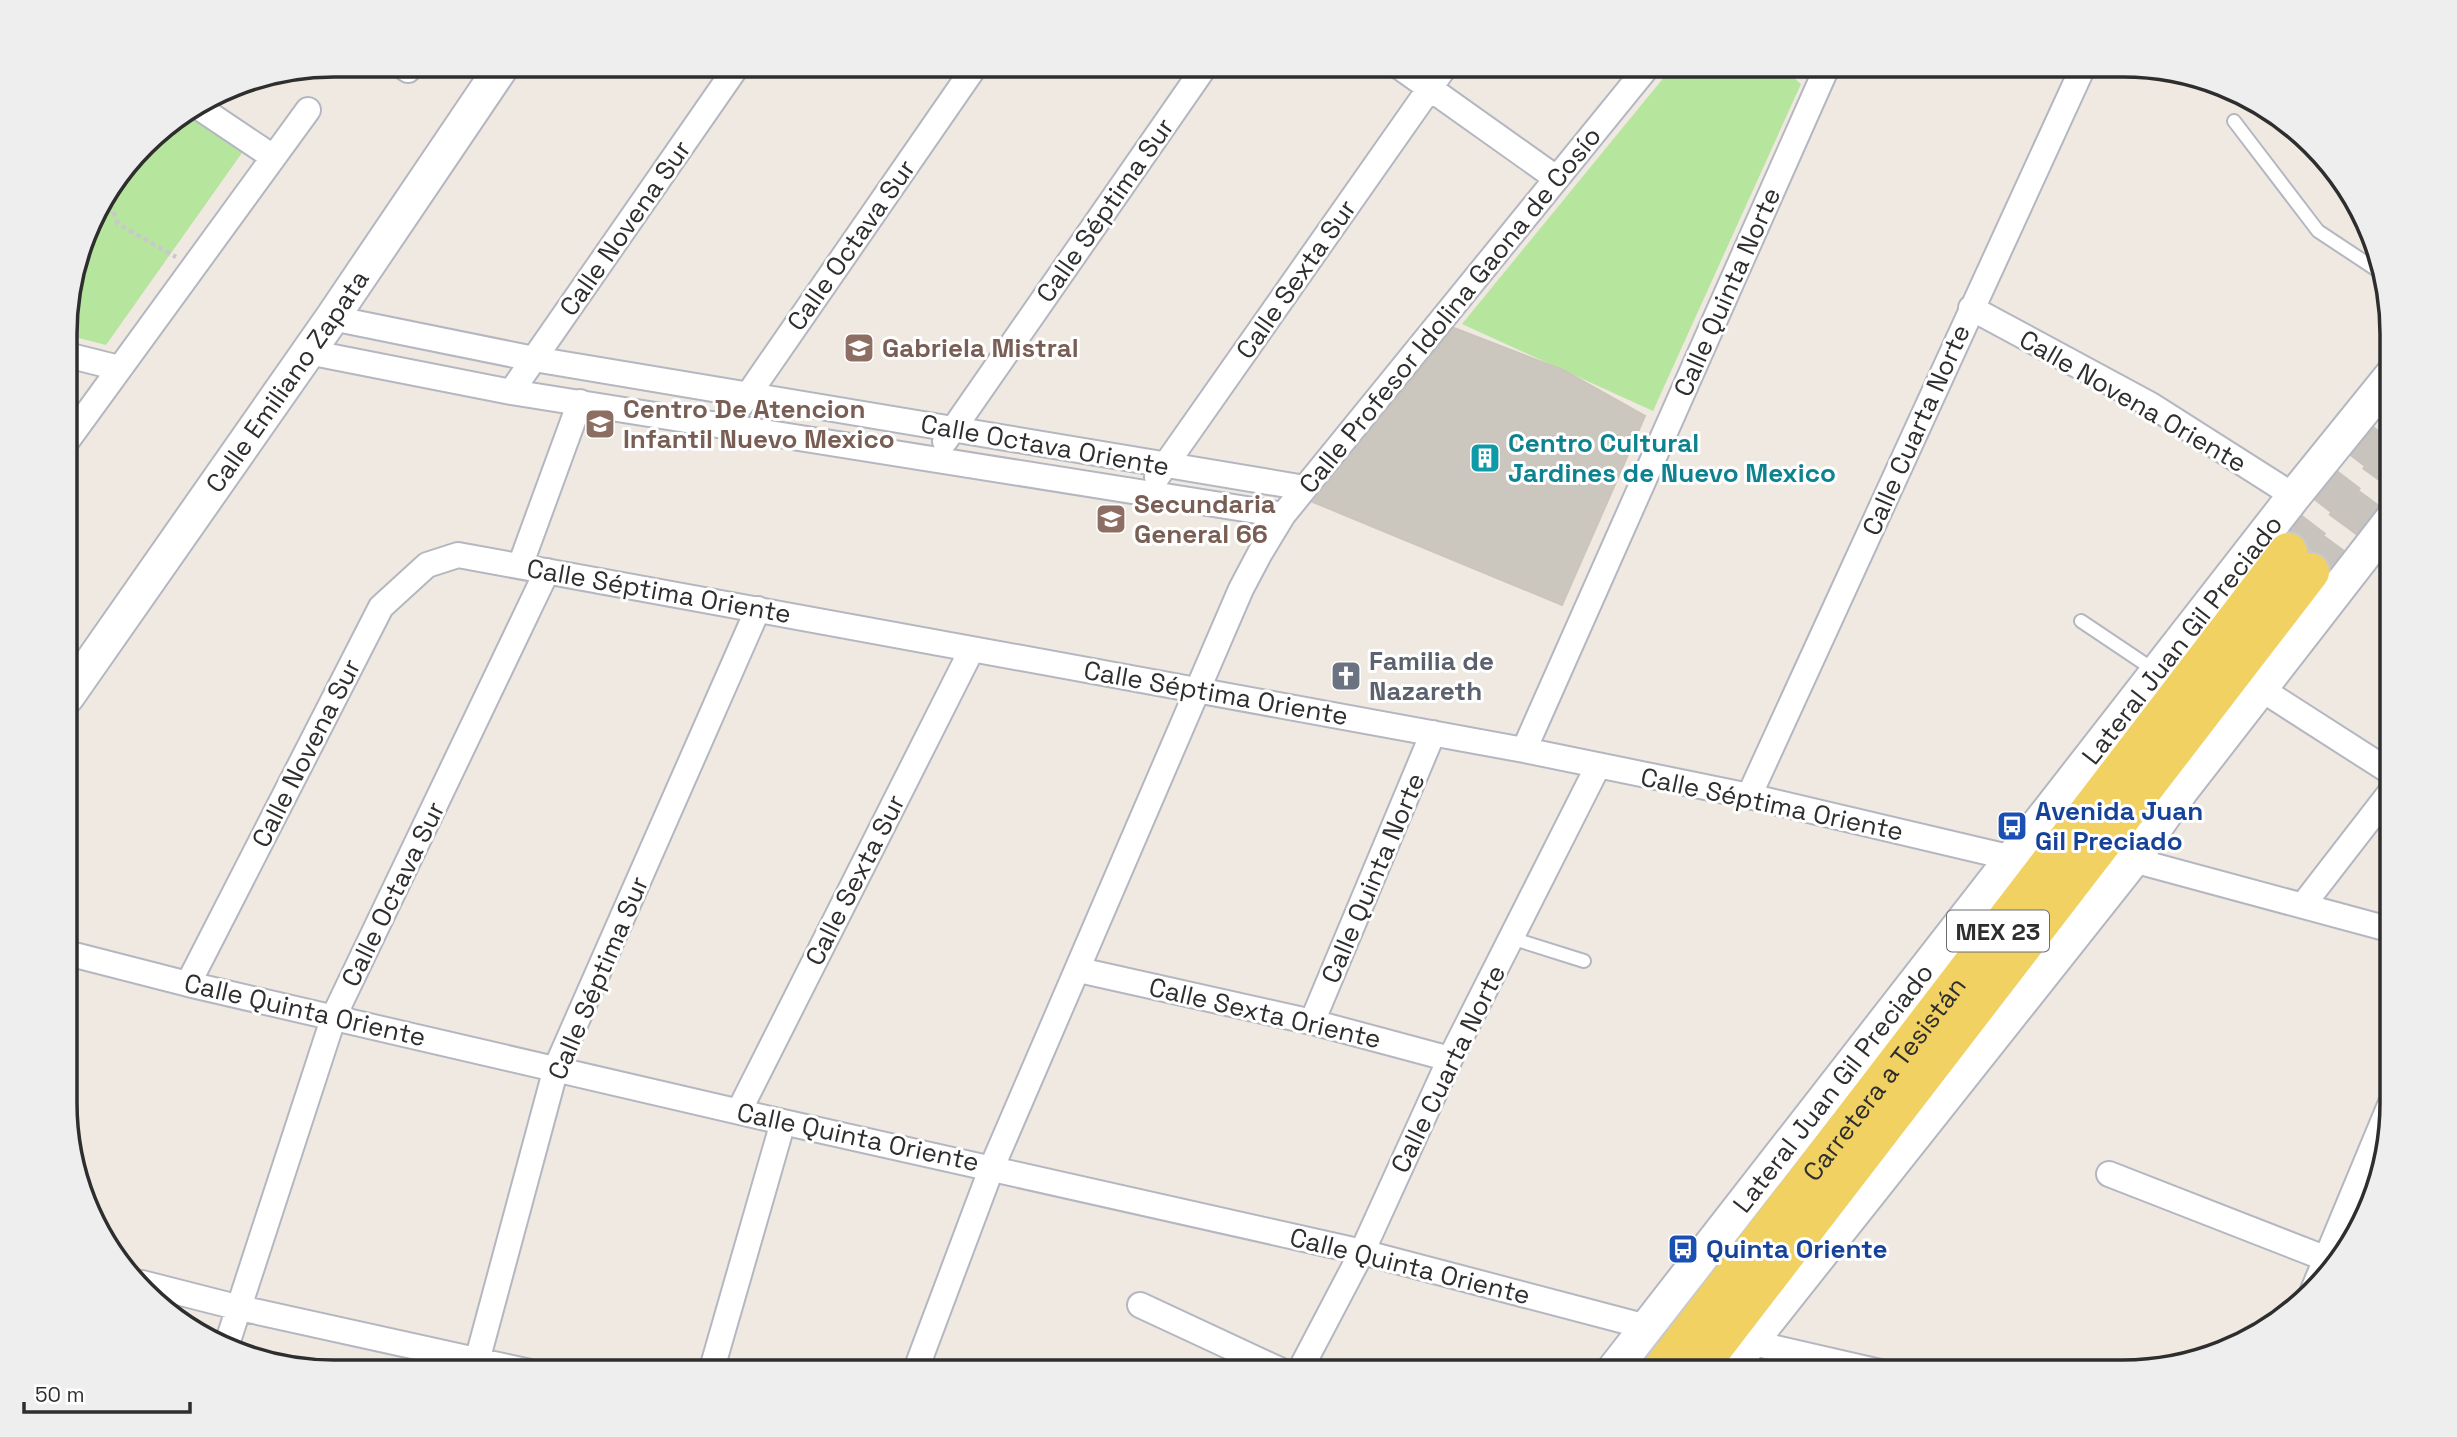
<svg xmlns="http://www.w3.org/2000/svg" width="2457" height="1437" viewBox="0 0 2457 1437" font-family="'Space Grotesk',sans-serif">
<rect width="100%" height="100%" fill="#efe9e1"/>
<path fill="#b6e59e" d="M1674 65H1779L1801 84 1653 411 1462 324Z
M188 112 244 150 106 345 67 335V299L93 214 156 132Z"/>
<path fill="#cbc7bf" stroke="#cbc5ba" stroke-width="2" d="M1454 328 1563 370 1645 416 1562 605 1313 502Z"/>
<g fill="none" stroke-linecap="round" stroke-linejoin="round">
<path stroke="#c8c4bd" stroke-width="38" stroke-dasharray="38 19" stroke-linecap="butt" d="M2288 552 2392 417
M2310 572 2392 460"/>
<g stroke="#b4b7c1" stroke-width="16">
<path id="lane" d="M2234 121 2318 231 2383 274
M2081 621 2157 672
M1511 938 1584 961"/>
</g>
<g stroke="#b4b7c1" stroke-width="28">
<path id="street" d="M401 65 408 70
M1397 65 1556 178
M197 106 273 157
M1971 308 2151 405 2294 496
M332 318 534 359 1305 488
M308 352 511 392 1283 515
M67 355 119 368
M511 392 738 65
M741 405 976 65
M67 441 308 110
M945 441 1206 65
M1157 477 1446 65
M520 566 580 402
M2261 689 2392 773
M1524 750 1828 65
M1749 796 2084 65
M2133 860 2392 930
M2303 905 2392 790
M67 953 188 984 783 1122 1362 1252 1647 1327
M1079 970 1312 1022 1450 1059
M188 984 381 607 427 565 458 555 1524 750 1749 796 2012 858
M1312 1022 1433 733
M739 1111 972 649
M2109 1174 2327 1259
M142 1283 240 1308 530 1372
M2311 1295 2392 1100
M1140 1305 1284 1372
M1749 1342 1880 1372
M226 1347 334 1016 547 571
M477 1361 556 1068 758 609
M711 1372 783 1122
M915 1372 992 1167 1241 589 1260 553 1283 515 1649 65
M1299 1372 1362 1252 1450 1059 1598 766"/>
</g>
<g stroke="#b4b7c1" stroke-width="37">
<g id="secondary">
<path id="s1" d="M67 697 332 318 503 65"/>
<path id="s2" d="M1612 1372 2294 496 2392 375"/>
<path d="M1727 1372 2133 860 2181 791 2392 519"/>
</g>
</g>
<g stroke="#c9c9c9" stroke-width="42">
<g id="primary">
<path id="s3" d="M1660 1372 2288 552"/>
<path d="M1695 1372 2310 572"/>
</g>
</g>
<path stroke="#c9c9c9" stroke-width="4.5" stroke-dasharray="5 3.5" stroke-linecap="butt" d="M107 196 118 224 176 257"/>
<use href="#lane" stroke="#fff" stroke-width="12"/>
<use href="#street" stroke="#fff" stroke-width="24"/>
<use href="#secondary" stroke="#fff" stroke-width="33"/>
<use href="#primary" stroke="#f2d163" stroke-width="38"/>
</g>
<defs>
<g id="school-square" transform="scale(1.575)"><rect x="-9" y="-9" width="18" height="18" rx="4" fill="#8d6e63" stroke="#fff"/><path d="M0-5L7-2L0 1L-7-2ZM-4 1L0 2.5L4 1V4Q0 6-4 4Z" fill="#fff"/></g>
<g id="building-square" transform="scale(1.575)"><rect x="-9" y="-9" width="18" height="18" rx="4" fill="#0f9aa8" stroke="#fff"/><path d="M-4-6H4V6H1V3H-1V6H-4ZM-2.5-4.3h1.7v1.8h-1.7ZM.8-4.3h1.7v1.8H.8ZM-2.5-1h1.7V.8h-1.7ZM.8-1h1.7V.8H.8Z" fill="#fff"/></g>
<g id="church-square" transform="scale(1.575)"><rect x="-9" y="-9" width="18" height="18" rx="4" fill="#6b7280" stroke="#fff"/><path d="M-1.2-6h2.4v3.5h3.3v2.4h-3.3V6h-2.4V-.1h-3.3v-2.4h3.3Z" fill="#fff"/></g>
<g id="bus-square" transform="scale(1.575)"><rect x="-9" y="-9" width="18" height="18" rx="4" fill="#1a4fb4" stroke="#fff"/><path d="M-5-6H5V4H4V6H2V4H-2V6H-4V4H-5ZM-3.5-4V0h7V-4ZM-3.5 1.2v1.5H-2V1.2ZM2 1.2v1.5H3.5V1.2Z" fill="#fff"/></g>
</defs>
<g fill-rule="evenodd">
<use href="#school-square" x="859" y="348"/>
<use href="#school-square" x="600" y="424"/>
<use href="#building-square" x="1485" y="458"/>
<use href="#school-square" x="1111" y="519"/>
<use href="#church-square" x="1346" y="676"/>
<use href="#bus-square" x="2012" y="826"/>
<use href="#bus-square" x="1683" y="1249"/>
</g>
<g text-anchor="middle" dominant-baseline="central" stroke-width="6" stroke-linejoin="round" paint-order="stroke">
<rect fill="#fff" stroke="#6d6d6d" stroke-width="2" x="1947" y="910.5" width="102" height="41" rx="5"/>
<g font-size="24" font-weight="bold" fill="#2e2e2e">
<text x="1998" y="931">MEX 23</text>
</g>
<g font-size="26" fill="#2e2e2e" stroke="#fff">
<text transform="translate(1105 210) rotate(-55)">Calle Séptima Sur</text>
<text transform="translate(625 228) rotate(-55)">Calle Novena Sur</text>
<text transform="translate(851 245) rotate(-55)">Calle Octava Sur</text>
<text transform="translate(1296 279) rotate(-55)">Calle Sexta Sur</text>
<text transform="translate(1727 292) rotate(-66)">Calle Quinta Norte</text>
<text transform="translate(1450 310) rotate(-51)">Calle Profesor Idolina Gaona de Cosío</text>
<text stroke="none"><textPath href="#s1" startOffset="385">Calle Emiliano Zapata</textPath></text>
<text transform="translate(2133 401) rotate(30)">Calle Novena Oriente</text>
<text transform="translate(1916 430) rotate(-66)">Calle Cuarta Norte</text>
<text transform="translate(1045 445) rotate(10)">Calle Octava Oriente</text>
<text transform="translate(659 591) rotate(10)">Calle Séptima Oriente</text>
<text stroke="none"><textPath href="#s2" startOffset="928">Lateral Juan Gil Preciado</textPath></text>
<text transform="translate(1216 693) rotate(10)">Calle Séptima Oriente</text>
<text transform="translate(306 753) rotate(-63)">Calle Novena Sur</text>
<text transform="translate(1772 804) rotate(12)">Calle Séptima Oriente</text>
<text transform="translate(1373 878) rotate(-67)">Calle Quinta Norte</text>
<text transform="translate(855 880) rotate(-63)">Calle Sexta Sur</text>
<text transform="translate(393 894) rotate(-64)">Calle Octava Sur</text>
<text transform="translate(598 978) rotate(-67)">Calle Séptima Sur</text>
<text transform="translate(305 1010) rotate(13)">Calle Quinta Oriente</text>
<text transform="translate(1265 1013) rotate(13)">Calle Sexta Oriente</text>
<text transform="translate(1448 1069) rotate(-64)">Calle Cuarta Norte</text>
<text stroke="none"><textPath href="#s3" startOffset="369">Carretera a Tesistán</textPath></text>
<text stroke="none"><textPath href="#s2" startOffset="360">Lateral Juan Gil Preciado</textPath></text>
<text transform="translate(858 1137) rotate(12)">Calle Quinta Oriente</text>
<text transform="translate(1410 1266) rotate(14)">Calle Quinta Oriente</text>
</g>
<g font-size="26" font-weight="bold" fill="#785e54" stroke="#fff" text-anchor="start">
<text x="882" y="348">Gabriela Mistral</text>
<text x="623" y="409">Centro De Atencion<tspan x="623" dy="30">Infantil Nuevo Mexico</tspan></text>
<text x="1134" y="504">Secundaria<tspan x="1134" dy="30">General 66</tspan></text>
</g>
<g font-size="26" font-weight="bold" fill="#0d838f" stroke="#fff" text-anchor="start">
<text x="1508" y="443">Centro Cultural<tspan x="1508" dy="30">Jardines de Nuevo Mexico</tspan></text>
</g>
<g font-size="26" font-weight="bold" fill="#5b616d" stroke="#fff" text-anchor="start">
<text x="1369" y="661">Familia de<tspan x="1369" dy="30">Nazareth</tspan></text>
</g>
<g font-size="26" font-weight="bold" fill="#164399" stroke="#fff" text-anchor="start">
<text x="2035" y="811">Avenida Juan<tspan x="2035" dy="30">Gil Preciado</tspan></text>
<text x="1706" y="1249">Quinta Oriente</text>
</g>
</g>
<path d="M0 0H2457V1437H0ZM334 77H2123A257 257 0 0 1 2380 334V1103A257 257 0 0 1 2123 1360H334A257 257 0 0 1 77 1103V334A257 257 0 0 1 334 77Z" fill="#eee" fill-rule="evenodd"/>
<path fill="none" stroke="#2e2e2e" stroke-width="3.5" d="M334 77H2123A257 257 0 0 1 2380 334V1103A257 257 0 0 1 2123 1360H334A257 257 0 0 1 77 1103V334A257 257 0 0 1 334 77Z"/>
<path d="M24 1402v10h166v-10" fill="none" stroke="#2e2e2e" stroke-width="3.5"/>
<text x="35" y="1402" font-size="21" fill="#2e2e2e" stroke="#ffffff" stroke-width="5" paint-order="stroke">50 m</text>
</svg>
